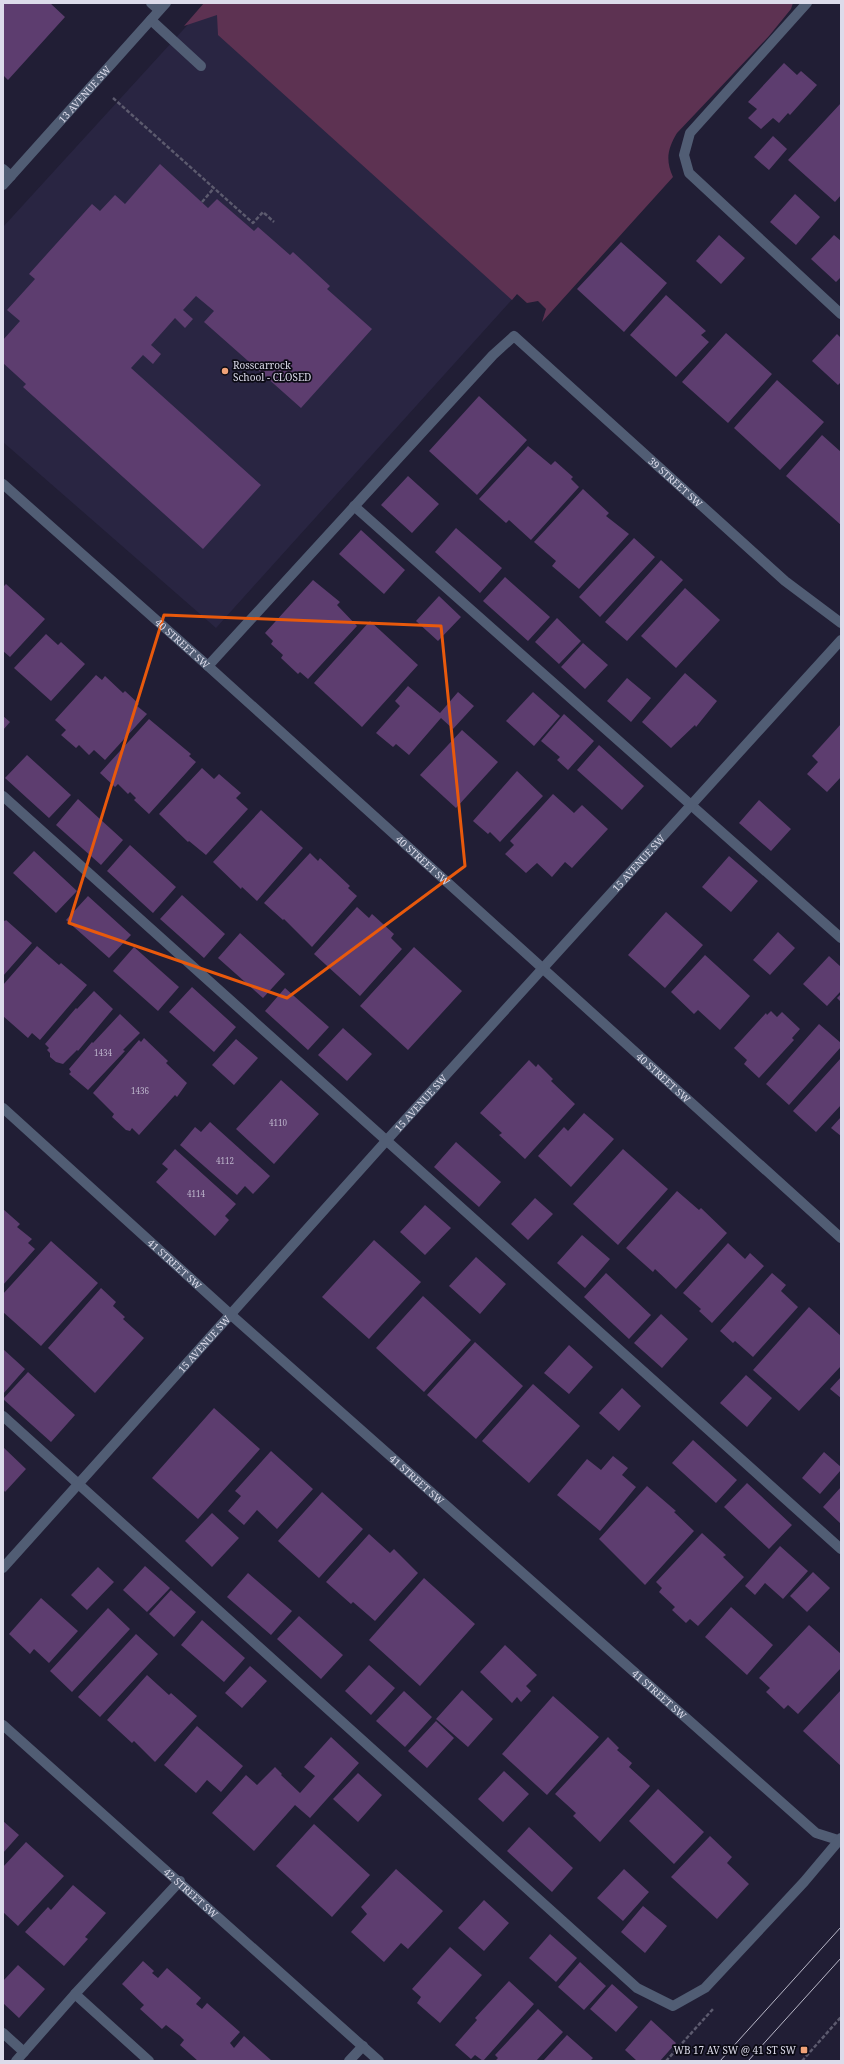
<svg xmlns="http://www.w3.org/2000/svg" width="844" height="2064" viewBox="0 0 844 2064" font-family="'Noto Serif',serif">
<rect width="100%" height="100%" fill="#211e35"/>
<path fill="#292542" d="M759 3 521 297 517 294 216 628 3 442V227L193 19 217 14Z"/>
<path fill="#5d3252" d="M204 3H793L791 9 769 36 677 133C668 148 665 160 673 177L542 322 546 309 538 301 527 303 517 294 512 300 218 35 217 15 184 26Z"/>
<path fill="#5d3d6f" d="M3 3H50L65 17 8 80 3 75Z
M784 63 797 75 801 71 817 85 790 115 788 113 779 123 773 118 761 129 748 118 757 109 748 102Z
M841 103V195L835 202 788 160Z
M773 136 787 149 769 170 754 157Z
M160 164 208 208 217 199 254 231 258 227 290 255 293 252 330 286 327 289 372 329 301 408 204 322 214 311 196 296 183 310 193 319 185 328 175 318 151 345 161 354 153 364 143 355 131 368 261 485 203 549 23 387 26 384 3 363V340L20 321 7 310 35 279 29 274 92 204 100 211 115 195 125 204Z
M795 194 820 217 796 245 770 222Z
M719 235 745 258 721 284 696 261Z
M834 235 841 241V277L836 282 811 259Z
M621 242 667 283 624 332 577 289Z
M666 295 706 331 701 335 709 342 676 377 630 335Z
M726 333 772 374 728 423 682 382Z
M837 334 841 338V382L838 385 812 361Z
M777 380 824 422 780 470 734 428Z
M479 396 527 440 477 495 429 451Z
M822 435 841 452V525L786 476Z
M528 446 551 465 555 461 573 477 571 479 579 487 531 540 509 520 506 523 479 499Z
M408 476 439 504 412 533 381 505Z
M583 489 609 513 606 516 629 534 579 589 552 566 556 561 534 542Z
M456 528 502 568 480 593 435 552Z
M361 530 405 570 384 594 339 554Z
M634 538 655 557 600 617 579 597Z
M661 560 683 580 627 641 605 622Z
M505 577 550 617 528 641 483 601Z
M313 580 340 602 337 605 357 626 308 679 300 672 298 674 281 658 283 655 271 644 273 641 265 633Z
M6 584 45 619 10 657 3 651V587Z
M685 588 720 620 676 668 641 636Z
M439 596 461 617 438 641 416 621Z
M557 618 581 641 559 664 535 642Z
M370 621 418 665 362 727 314 683Z
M46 634 58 645 61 642 85 664 51 701 14 668Z
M583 643 608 665 585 689 561 667Z
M685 673 717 701 696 727 695 725 671 748 642 722Z
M96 675 102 680 105 676 123 693 125 691 139 704 137 706 147 714 105 760 94 750 89 755 79 745 76 748 61 735 66 730 55 720Z
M627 678 651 698 631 722 607 701Z
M408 686 440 713 458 692 474 706 453 729 441 718 409 755 396 744 393 747 376 733 400 706 395 701Z
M533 692 560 716 534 746 506 721Z
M564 714 594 741 568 770 557 760 560 757 541 741Z
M3 716 10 722 3 730Z
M149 719 191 754 189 756 196 762 149 814 134 800 136 798 130 792 128 794 118 784 115 787 100 773Z
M841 724V777L827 792 807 774 818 762 812 756Z
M462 730 498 762 456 808 420 775Z
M599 745 644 786 622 810 577 770Z
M27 755 71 795 49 818 5 778Z
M202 768 214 779 219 774 241 793 236 798 248 809 206 855 189 841 188 842 159 814Z
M517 771 543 796 500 842 490 832 488 834 473 821Z
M553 794 574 813 582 805 608 829 572 868 565 862 552 877 537 863 526 873 505 854 514 845 510 841Z
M78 799 123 840 101 865 56 825Z
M759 800 791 829 771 851 739 823Z
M261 810 303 848 257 901 242 887 241 889 213 862Z
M130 845 176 887 153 913 107 871Z
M34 851 77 891 56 913 13 873Z
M310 853 318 861 320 858 350 886 348 888 357 896 312 947 284 919 283 920 264 903Z
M729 856 758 881 731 912 702 887Z
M182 895 225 934 204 958 160 919Z
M88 896 131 935 109 958 66 920Z
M357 907 369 918 372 914 394 934 391 938 402 949 360 996 314 954Z
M666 912 703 945 665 988 628 955Z
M3 920 5 921 6 920 32 943 3 976Z
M778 932 795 948 770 975 753 960Z
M240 933 285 974 263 998 218 958Z
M37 946 59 965 61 963 87 985 40 1040 32 1033 28 1038 3 1016V985Z
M134 947 179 987 158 1011 113 971Z
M414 947 462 991 408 1050 360 1006Z
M705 955 750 996 720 1030 698 1010 694 1014 671 992Z
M829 956 841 967V991L827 1006 803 984Z
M192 987 236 1027 214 1052 169 1012Z
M285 988 329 1027 308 1050 265 1011Z
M94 991 113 1009 78 1051 77 1050 63 1064 56 1062 50 1057V1053L47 1050 49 1048 45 1044 76 1008 77 1009Z
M841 994V1002L837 998Z
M771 1011 777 1017 782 1012 800 1029 792 1038 794 1040 759 1078 744 1064 747 1060 734 1048 766 1013 767 1015Z
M120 1014 140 1033 123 1050 125 1051 88 1090 69 1074 71 1072 69 1069 92 1042 93 1043Z
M819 1024 841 1043V1047L789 1105 766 1084Z
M343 1028 372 1054 347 1081 318 1055Z
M144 1038 168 1061 166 1063 187 1083 177 1097 175 1095 139 1135 132 1128 130 1131 126 1130 112 1117 114 1114 93 1093 139 1040 141 1042Z
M236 1039 258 1058 234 1085 212 1065Z
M841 1058V1105L816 1132 793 1111Z
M529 1060 536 1067 538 1064 553 1079 551 1081 575 1104 525 1159 499 1135 502 1133 480 1113Z
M281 1080 319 1114 274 1164 236 1129Z
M584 1113 614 1139 571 1187 538 1156 564 1127 568 1131Z
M841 1117V1136L831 1128Z
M210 1122 270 1176 253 1194 245 1186 237 1195 180 1145 195 1127 201 1132Z
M456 1142 501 1182 479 1207 434 1167Z
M175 1149 236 1204 225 1216 229 1220 215 1236 156 1182 168 1169 162 1164Z
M623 1149 668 1189 618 1245 573 1204Z
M677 1191 699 1210 701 1208 727 1233 676 1289 655 1269 653 1272 626 1248Z
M535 1198 553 1214 528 1240 511 1224Z
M425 1205 451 1228 425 1255 400 1232Z
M3 1209 20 1224 17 1227 32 1239 28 1243 35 1249 3 1285Z
M582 1235 610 1259 585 1288 557 1263Z
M374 1240 421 1282 369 1339 322 1297Z
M51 1241 98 1283 41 1346 3 1312V1294Z
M728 1243 745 1259 750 1253 764 1266 712 1323 699 1311 701 1309 683 1293Z
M476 1257 506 1284 480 1314 449 1286Z
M606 1273 651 1315 629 1339 584 1297Z
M772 1273 786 1285 781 1291 798 1307 753 1357 735 1341 733 1343 720 1331Z
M101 1288 116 1302 113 1306 125 1317 123 1319 144 1338 95 1393 48 1348Z
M423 1296 471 1340 424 1392 376 1348Z
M809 1307 841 1336V1366L799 1411 753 1370Z
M661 1314 688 1339 662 1368 634 1343Z
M475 1342 523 1386 476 1439 427 1395Z
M569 1345 593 1367 569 1394 544 1373Z
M3 1349 25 1369 3 1394Z
M28 1372 75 1415 51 1442 3 1399Z
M746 1375 772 1398 747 1427 720 1403Z
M841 1377V1398L830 1389Z
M533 1384 580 1426 529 1483 482 1441Z
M622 1388 641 1406 619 1431 599 1413Z
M214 1408 260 1449 198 1519 152 1478Z
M693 1440 737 1480 716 1503 672 1463Z
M3 1447 26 1469 5 1492 3 1489Z
M271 1451 313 1489 277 1529 257 1510 244 1525 228 1511 241 1496 235 1491Z
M824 1452 841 1467V1470L820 1494 802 1478Z
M613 1456 628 1468 622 1475 636 1487 600 1531 557 1495 587 1459 601 1470Z
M747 1483 792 1525 769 1549 724 1507Z
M647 1486 676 1511 674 1512 694 1531 645 1585 599 1539Z
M841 1487V1524L823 1507Z
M322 1492 363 1529 319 1578 278 1541Z
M212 1513 239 1538 212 1567 185 1541Z
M702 1533 726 1555 723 1557 744 1577 698 1626 690 1619 686 1623 672 1610 675 1607 659 1592 662 1588 656 1582Z
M369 1534 390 1553 394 1549 418 1573 375 1621 353 1602 351 1604 326 1582Z
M780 1546 808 1571 783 1599 765 1583 755 1595 745 1586Z
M145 1566 170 1588 147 1612 123 1590Z
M98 1567 114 1582 87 1610 71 1595Z
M813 1572 830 1588 807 1612 790 1596Z
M248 1573 292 1611 271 1635 227 1597Z
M424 1578 475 1624 420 1686 369 1640Z
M171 1590 196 1612 174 1637 149 1614Z
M41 1598 78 1631 49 1663 34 1649 30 1654 9 1634Z
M731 1607 773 1645 747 1675 705 1637Z
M108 1608 130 1629 72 1692 50 1671Z
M299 1616 343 1655 321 1679 277 1639Z
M202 1620 245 1658 224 1682 181 1645Z
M809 1625 841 1654V1668L798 1714 788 1705 784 1709 766 1692 770 1688 759 1678Z
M136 1634 158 1654 100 1717 78 1697Z
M505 1645 537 1675 526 1686 531 1691 521 1702 517 1697 512 1703 480 1672Z
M369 1665 395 1688 371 1715 345 1691Z
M250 1666 267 1681 242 1708 225 1693Z
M147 1675 169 1695 171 1693 197 1716 155 1762 134 1741 132 1743 107 1720Z
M462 1690 493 1719 468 1747 436 1719Z
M841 1690V1766L803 1731Z
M404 1691 432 1717 405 1747 376 1721Z
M553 1696 599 1737 547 1795 502 1754Z
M436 1721 454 1738 427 1768 408 1751Z
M197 1726 243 1766 221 1792 207 1780 196 1793 164 1765Z
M331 1737 359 1763 310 1818 295 1805 254 1851 212 1813 246 1775 257 1785 275 1767 282 1774 281 1775 300 1793 315 1776 304 1767Z
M608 1737 619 1748 617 1750 632 1763 629 1767 650 1786 600 1842 573 1816 576 1813 555 1794Z
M504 1771 529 1794 503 1822 478 1799Z
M358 1773 382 1795 358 1822 333 1799Z
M658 1789 704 1832 674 1864 629 1821Z
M3 1821 19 1835 3 1853Z
M314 1824 370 1875 332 1917 276 1866Z
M529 1827 573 1868 552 1892 507 1851Z
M710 1836 732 1857 727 1863 749 1884 717 1919 671 1877Z
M26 1842 64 1876 18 1926 3 1912V1867Z
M396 1869 443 1911 408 1949 401 1943 384 1962 351 1932 367 1914 361 1907Z
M624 1869 649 1892 623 1921 597 1898Z
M73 1885 106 1913 85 1937 88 1939 64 1966 25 1932 48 1907 51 1910Z
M484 1900 509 1923 484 1951 458 1928Z
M643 1906 667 1926 645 1953 621 1932Z
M550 1934 577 1958 556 1982 529 1958Z
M450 1947 482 1975 440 2023 417 2003 421 1997 412 1989Z
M143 1961 154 1971 152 1973 158 1978 167 1968 201 1998 196 2004 202 2009 207 2003 240 2032 230 2043 234 2048 244 2036 272 2061H198L180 2045 184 2040 180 2036 166 2025 162 2029 140 2009 144 2005 122 1984Z
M580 1962 606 1986 584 2010 558 1987Z
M18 1965 45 1989 19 2018 3 2003V1981Z
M509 1981 534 2004 483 2061 475 2055 471 2059 455 2045 477 2020 475 2018Z
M612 1984 638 2007 616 2032 590 2009Z
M538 2009 563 2032 536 2061H495L498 2058 495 2055Z
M651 2020 676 2043 660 2061H637L625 2050Z
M567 2035 593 2058 590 2061H543Z"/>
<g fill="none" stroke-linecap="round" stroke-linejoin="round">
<path stroke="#5c5a6e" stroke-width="2.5" stroke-dasharray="4 2" stroke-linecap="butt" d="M113 98 253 223 263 212 274 222
M202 202 214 188
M666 2061 713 2009
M802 2061 841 2017"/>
<g stroke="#515d74" stroke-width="10">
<path d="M151 3 159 10"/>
<path d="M807 3 690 133 684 155 689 173 841 314"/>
<path d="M151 20 201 66"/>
<path d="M3 169 11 176"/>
<path id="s1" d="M3 185 166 3"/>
<path id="s2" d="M3 484 208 666 841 1238"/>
<path d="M354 506 841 938"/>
<path id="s3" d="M208 666 493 355 514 336 785 581 841 623"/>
<path d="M3 796 841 1549"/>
<path id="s4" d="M3 1108 230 1314 816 1833 838 1840"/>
<path d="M3 1416 637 1988 673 2006 705 1988 804 1882 841 1838"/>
<path id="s5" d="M3 1568 386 1141 841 640"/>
<path id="s6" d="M3 1725 379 2061"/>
<path d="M75 1994 149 2061"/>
<path d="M3 2033 24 2052"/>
<path d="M16 2061 75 1994 180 1881"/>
<path d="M349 2061 363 2046"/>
</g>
<path stroke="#b9b8c8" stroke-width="1" d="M720 2061 841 1927
M748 2061 841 1958"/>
</g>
<path fill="none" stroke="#e8590c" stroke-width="3" stroke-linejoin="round" d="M164 615 441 626 465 866 287 998 69 923Z"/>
<g fill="#f0a278" stroke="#0b0a14" stroke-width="1.5">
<circle cx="225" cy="371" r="4"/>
<rect x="800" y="2046" width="8" height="8" rx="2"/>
</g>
<g text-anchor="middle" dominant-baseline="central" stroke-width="3.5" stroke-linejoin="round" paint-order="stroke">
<g font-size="8" fill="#bcb4cb">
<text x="103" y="1052">1434</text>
<text x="140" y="1090">1436</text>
<text x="278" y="1122">4110</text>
<text x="225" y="1160">4112</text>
<text x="196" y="1193">4114</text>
</g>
<g font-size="10" fill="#dcdbea" stroke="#0b0a14">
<text stroke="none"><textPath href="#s1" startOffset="122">13 AVENUE SW</textPath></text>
<text stroke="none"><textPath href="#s3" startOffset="668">39 STREET SW</textPath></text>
<text stroke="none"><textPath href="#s2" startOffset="240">40 STREET SW</textPath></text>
<text stroke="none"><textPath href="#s2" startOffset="564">40 STREET SW</textPath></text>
<text stroke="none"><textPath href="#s5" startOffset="949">15 AVENUE SW</textPath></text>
<text stroke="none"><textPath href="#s2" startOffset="888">40 STREET SW</textPath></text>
<text stroke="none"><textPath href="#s5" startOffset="625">15 AVENUE SW</textPath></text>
<text stroke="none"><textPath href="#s4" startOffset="232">41 STREET SW</textPath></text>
<text stroke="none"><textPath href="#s5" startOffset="301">15 AVENUE SW</textPath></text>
<text stroke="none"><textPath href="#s4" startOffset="556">41 STREET SW</textPath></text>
<text stroke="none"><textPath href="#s4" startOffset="880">41 STREET SW</textPath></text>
<text stroke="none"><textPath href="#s6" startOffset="252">42 STREET SW</textPath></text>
</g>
<g font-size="10" fill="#dcdbea" stroke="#0b0a14" text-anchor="start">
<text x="233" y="365">Rosscarrock<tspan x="233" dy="12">School - CLOSED</tspan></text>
<text x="796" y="2050" text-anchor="end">WB 17 AV SW @ 41 ST SW</text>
</g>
</g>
<rect width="844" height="2064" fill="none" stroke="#dcdbea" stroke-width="8"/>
</svg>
